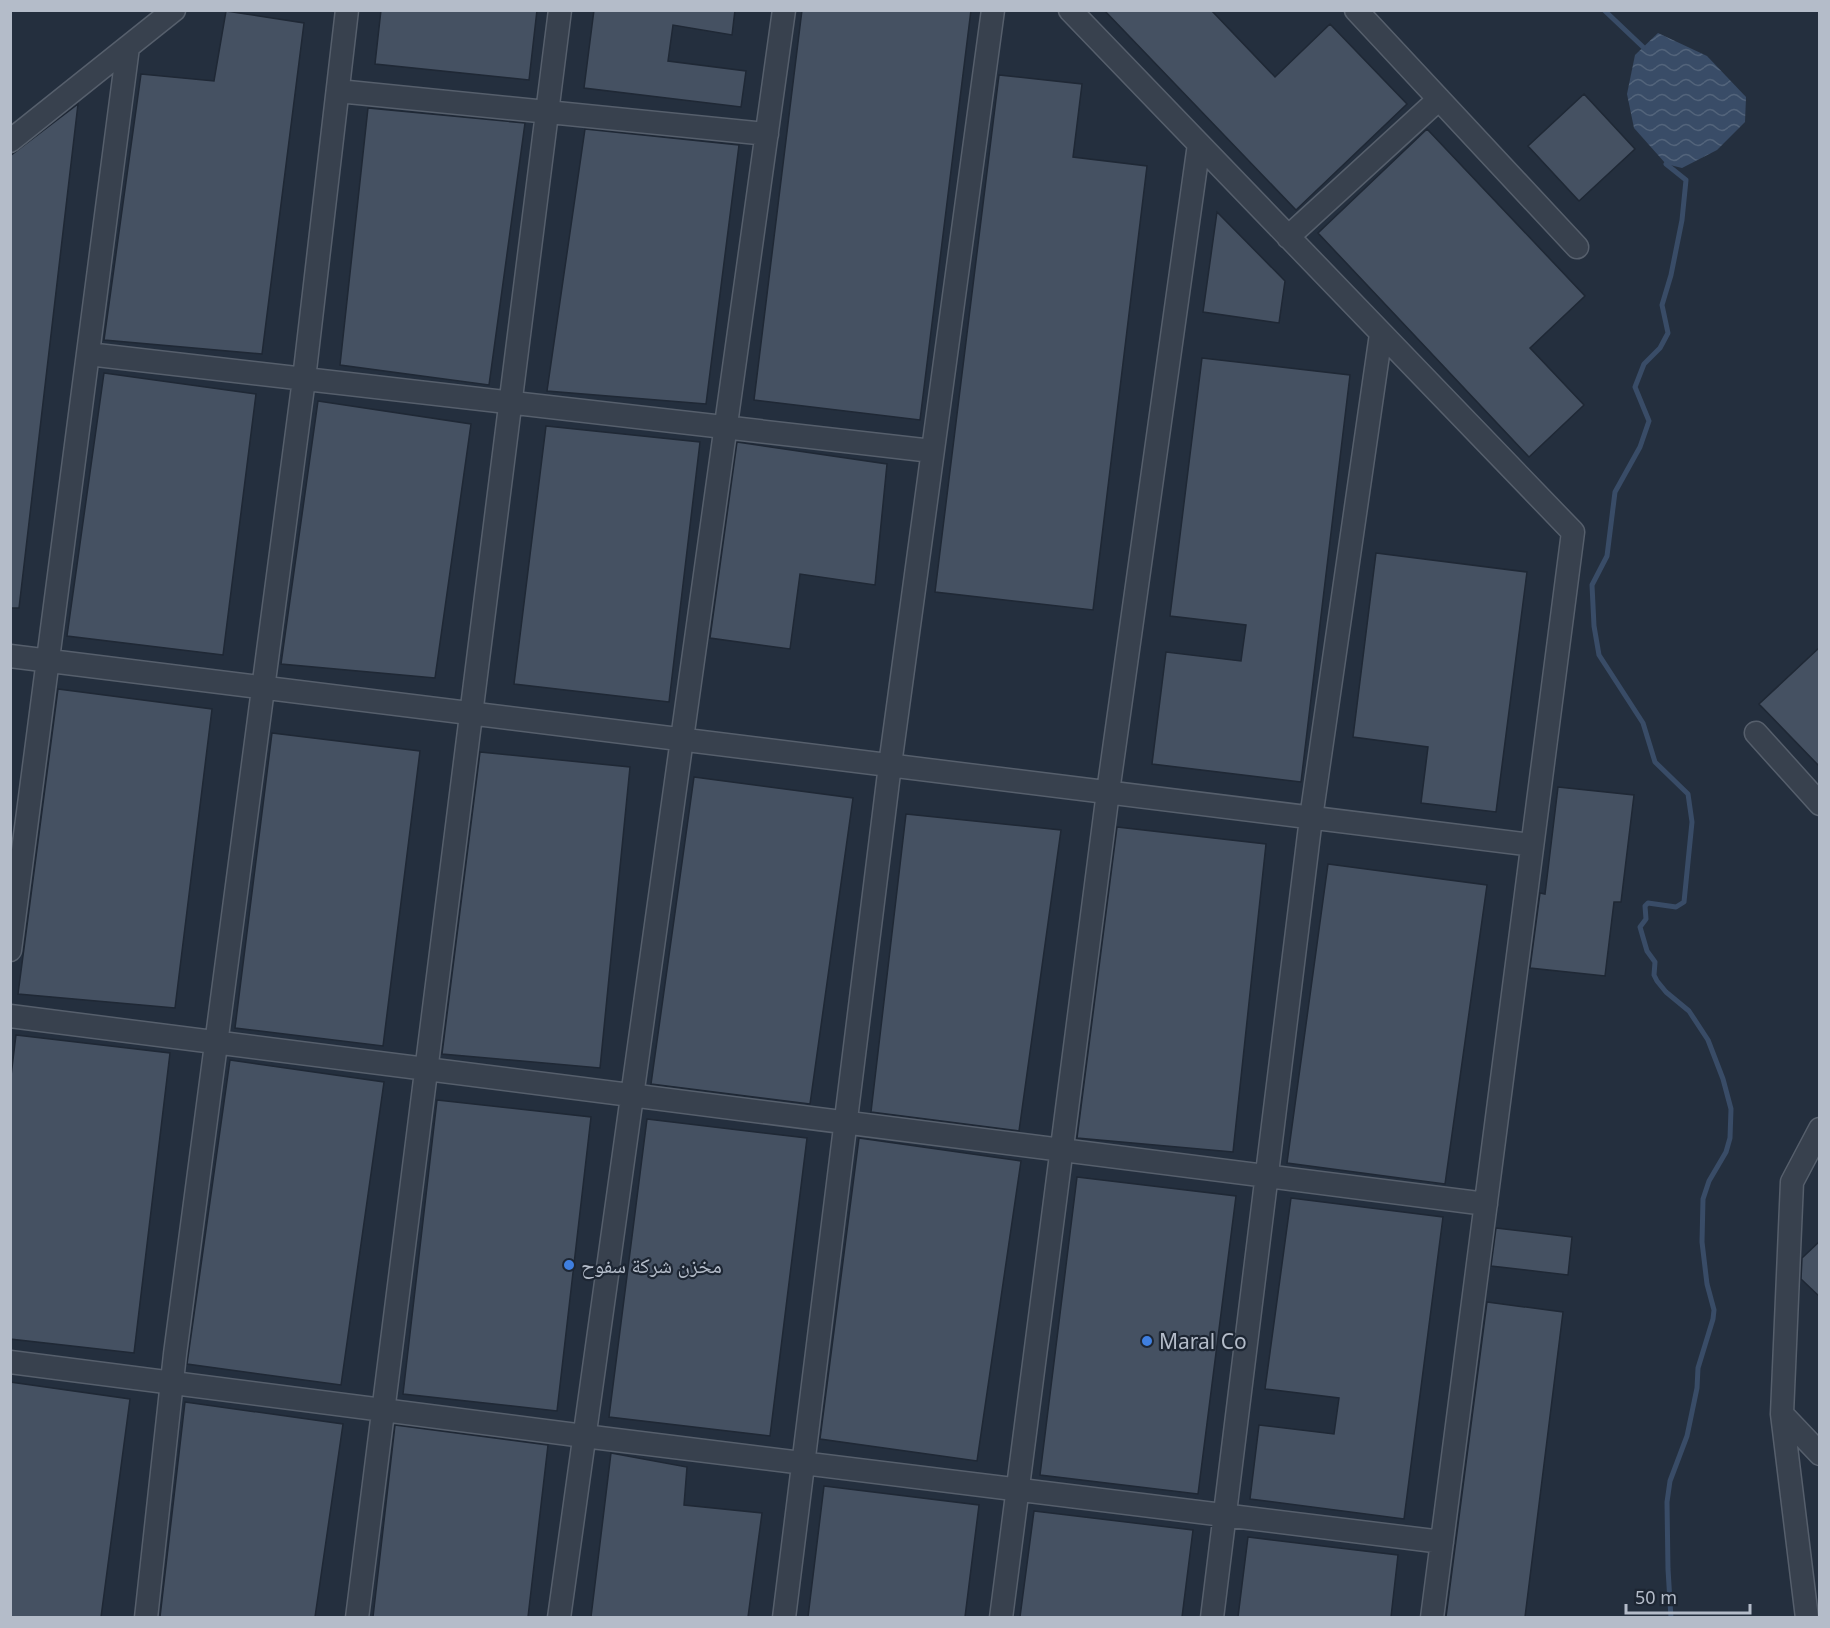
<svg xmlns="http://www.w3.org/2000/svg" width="1830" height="1628" viewBox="0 0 1830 1628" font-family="'Noto Sans','Noto Naskh Arabic',sans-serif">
<defs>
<pattern id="water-waves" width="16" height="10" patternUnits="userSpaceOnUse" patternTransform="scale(1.5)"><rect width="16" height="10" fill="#394c67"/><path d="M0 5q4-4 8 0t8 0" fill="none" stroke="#53647b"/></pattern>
</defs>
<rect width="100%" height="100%" fill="#242f3e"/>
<path fill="url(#water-waves)" d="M1658 33 1707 56 1746 97 1745 122 1717 150 1682 168 1666 164 1634 128 1627 94 1635 55Z"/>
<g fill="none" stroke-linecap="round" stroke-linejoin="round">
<path stroke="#394c67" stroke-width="5" d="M1604 10 1643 47
M1666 164 1686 180 1682 220 1671 275 1662 305 1668 333 1660 348 1644 364 1635 387 1649 421 1640 447 1615 492 1607 556 1592 585 1594 626 1599 655 1643 723 1655 762 1688 794 1692 822 1684 902 1676 907 1648 903 1645 906 1646 919 1640 927 1647 951 1655 962 1654 975 1657 981 1666 992 1689 1011 1708 1040 1723 1079 1731 1109 1730 1138 1726 1152 1709 1181 1703 1199 1702 1242 1707 1284 1714 1310 1713 1319 1698 1368 1697 1388 1687 1436 1670 1481 1667 1502 1668 1569 1671 1618"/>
</g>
<path fill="#455162" stroke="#1f2835" stroke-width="1.5" d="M381 10H537L529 80 375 64Z
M594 10H735L732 35 673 25 668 61 746 71 741 107 584 88Z
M802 10H971L920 420 754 400Z
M1104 10H1211L1275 77 1330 24 1407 104 1296 210Z
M226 11 304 23 262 354 104 340 141 74 214 81Z
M999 75 1082 84 1073 157 1147 166 1093 610 935 592Z
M1584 94 1635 149 1579 201 1528 146Z
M78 104 19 608H10V156Z
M368 108 525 123 489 385 340 365Z
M585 129 739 145 706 404 547 391Z
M1427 129 1585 296 1530 348 1584 405 1529 457 1318 233Z
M1217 212 1285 281 1279 323 1203 312Z
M1202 358 1350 375 1301 782 1152 764 1166 652 1241 661 1246 625 1170 616Z
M104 373 256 394 223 655 67 636Z
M318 401 471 424 435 678 281 664Z
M546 426 700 442 669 702 514 684Z
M737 442 887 464 875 585 800 574 790 649 710 638Z
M1376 553 1527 572 1496 812 1421 803 1428 747 1353 737Z
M1820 647V767L1759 704Z
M58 689 212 709 175 1008 18 994Z
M272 733 420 751 383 1046 235 1028Z
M480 752 630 767 600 1068 442 1054Z
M694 777 853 798 810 1104 651 1084Z
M1558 787 1634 795 1621 902H1614L1605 976 1530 968 1540 893 1545 894Z
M906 814 1061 830 1019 1131 871 1112Z
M1117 827 1266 844 1233 1152 1077 1138Z
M1328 864 1487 885 1445 1184 1287 1163Z
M16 1035 170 1053 134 1353 10 1339V1084Z
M230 1060 384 1082 341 1385 187 1364Z
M437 1100 591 1117 557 1411 403 1394Z
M647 1119 807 1138 770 1436 609 1417Z
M859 1138 1021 1161 977 1461 820 1439Z
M1077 1177 1236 1196 1198 1494 1040 1475Z
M1291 1198 1443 1217 1404 1519 1250 1499 1259 1425 1334 1434 1339 1398 1265 1389Z
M1496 1228 1572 1237 1568 1275 1491 1266Z
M1820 1241V1297L1801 1279 1802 1258Z
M1487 1302 1563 1312 1525 1617H1446Z
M10 1382 130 1399 101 1617H10Z
M185 1402 343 1424 315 1617H160Z
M395 1425 548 1445 528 1617H373Z
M611 1453 687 1467 684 1505 762 1513 748 1617H591Z
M824 1486 979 1505 965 1617H808Z
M1034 1511 1193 1530 1182 1617H1020Z
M1248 1537 1398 1555 1391 1617H1238Z"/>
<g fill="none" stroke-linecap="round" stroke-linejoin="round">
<g stroke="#565f6c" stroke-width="25">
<path id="minor" d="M1070 10 1573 532 1432 1618
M1356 10 1577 247
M338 91 767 134
M10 141 174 10
M1288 237 1439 99
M88 354 932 451
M10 656 1532 845
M1756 733 1820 804
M10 950 128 47
M10 1016 1486 1204
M10 1362 584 1436 1442 1542
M1782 1414 1820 1454
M146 1618 175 1354 304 379 347 10
M357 1618 560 10
M559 1618 784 10
M784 1618 890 765 993 10
M1001 1618 1108 792 1199 144
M1212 1618 1311 818 1381 334
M1807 1618 1782 1414 1792 1182 1820 1129"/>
</g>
<use href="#minor" stroke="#38414e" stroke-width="22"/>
</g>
<g fill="#3f7fe0" stroke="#1d2633" stroke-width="2">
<circle cx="569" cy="1265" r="6"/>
<circle cx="1147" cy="1341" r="6"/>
</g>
<g text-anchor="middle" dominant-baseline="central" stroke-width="4.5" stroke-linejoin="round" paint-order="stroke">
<g font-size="21" fill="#b4bcc9" stroke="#1d2633" text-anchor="start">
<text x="581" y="1265">مخزن شركة سفوح</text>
<text x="1159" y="1341">Maral Co</text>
</g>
</g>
<rect width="1830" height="1628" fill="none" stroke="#b4bcc9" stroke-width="24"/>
<path d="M1626 1604v9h124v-9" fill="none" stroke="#b4bcc9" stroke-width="3"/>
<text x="1635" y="1604" font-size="18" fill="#b4bcc9" stroke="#1d2633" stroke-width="4.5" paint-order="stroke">50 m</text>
</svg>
